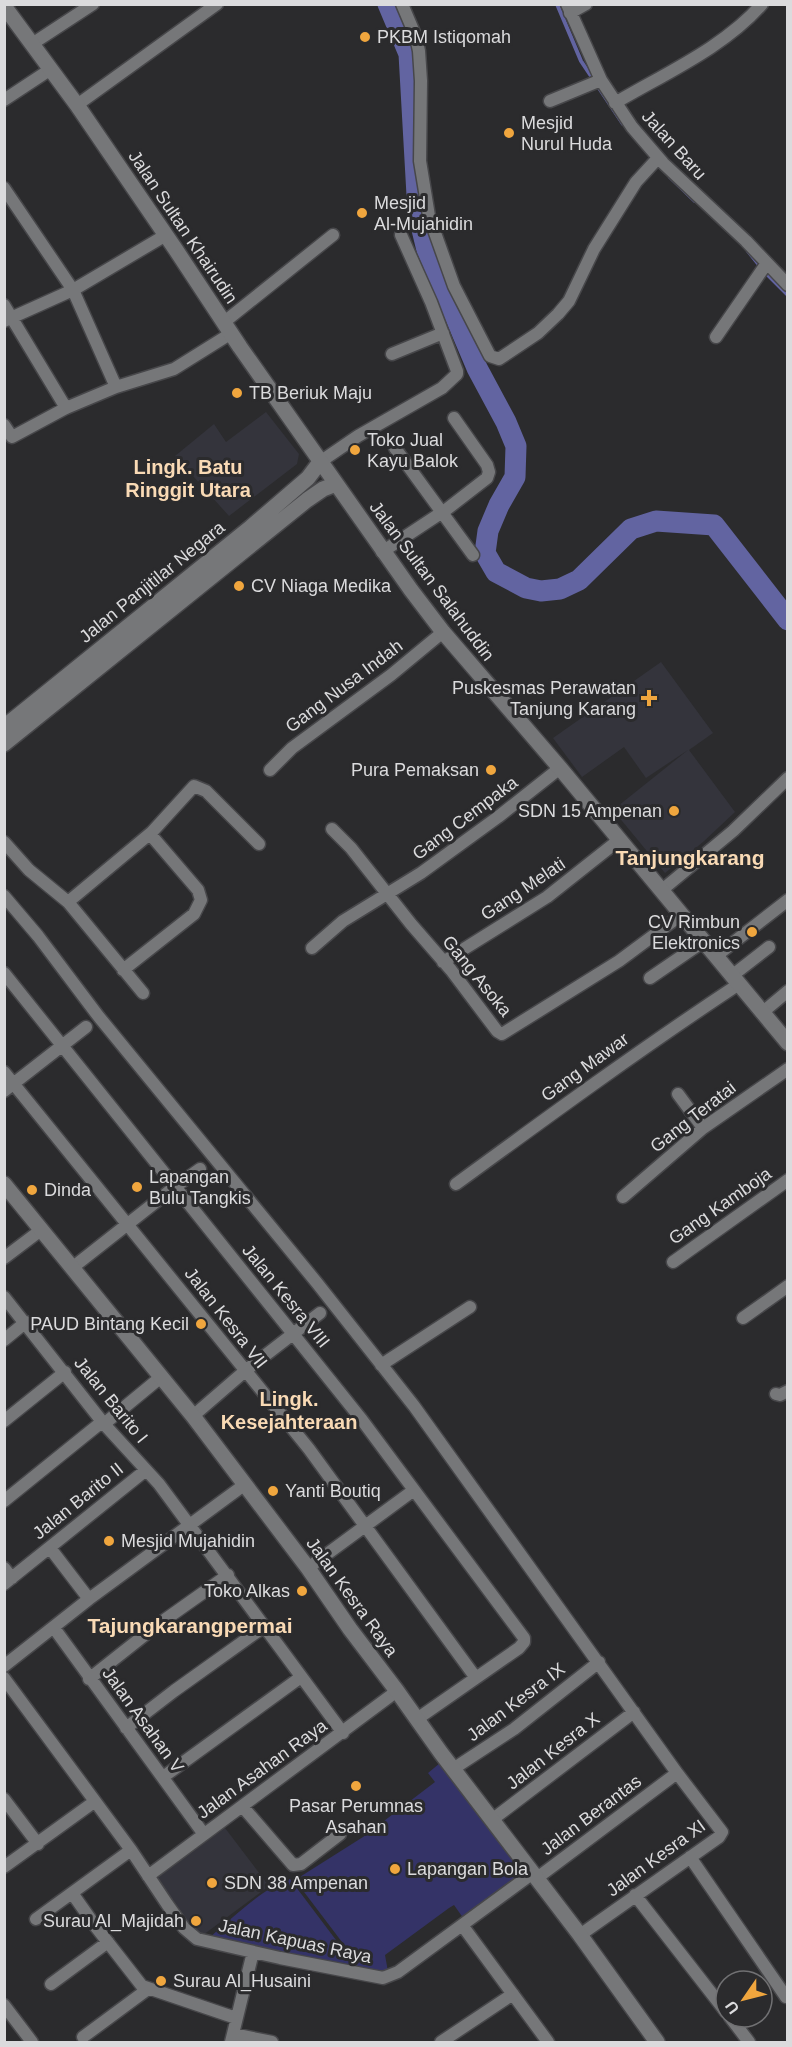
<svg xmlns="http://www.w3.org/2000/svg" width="792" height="2047" viewBox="0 0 792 2047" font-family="Arial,sans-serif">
<rect width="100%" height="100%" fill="#2b2b2d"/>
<path fill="#34343c" d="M266 412 299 454 297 464 229 516 175 456 214 424 226 442Z
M661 662 713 733 689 750 735 812 703 842 665 873 613 810 688 750 646 778 624 747 582 777 553 738Z
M225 1828 269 1886 199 1938 154 1880Z"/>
<path fill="#343367" d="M440 1763 528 1876 466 1922 454 1905 449 1908 385 1955 389 1977 209 1938C230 1920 264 1887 290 1879L345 1952 373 1954 348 1950 295 1880 363 1837 435 1782 428 1773Z"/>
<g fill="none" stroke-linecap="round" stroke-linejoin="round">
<path stroke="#6264a1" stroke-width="4" d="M557 4 581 61 623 124
M670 177 695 201
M748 251 760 266
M765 272 788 295"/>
<path stroke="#6264a1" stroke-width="21" d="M388 4 409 54 418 213 427 250 477 368 506 422 516 446 515 477 499 505 488 531 485 553 496 572 526 588 541 591 560 589 579 580 631 529 656 521 714 525 788 620"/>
<g stroke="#47474a" stroke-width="15">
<path id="street" d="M402 4 416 37 419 51 421 81 420 161 429 216 454 286 490 356 499 359 538 333 558 314 569 301 594 249 636 182 658 158
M567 4 601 80 632 127 663 163 746 241 788 285
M570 13 586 4
M32 44 93 4
M4 100 51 69
M550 101 601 80
M615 103C664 74 725 47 762 4
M77 105 217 4
M4 188 73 290 116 387
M4 305 66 408
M4 321 73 290 166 235
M223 323 333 235
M716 337 767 263
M392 354 443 333
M4 425 12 437 66 408 116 387 174 369 230 334
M395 448 473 555
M320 462 358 436 442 388 457 374V371L431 302 401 235
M382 552 447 509 487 478 489 472 487 465 454 418
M270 770 292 748 391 675 443 632
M332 829 351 848 411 924 451 970 497 1031 502 1034 619 961 681 915
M4 842 29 870 68 902 143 993
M662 890 733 831 788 778
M4 896 38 936 99 1017 317 1283 414 1406 677 1773 537 1878
M68 902 152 832 194 786 206 791 259 844
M312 948 343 921 421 873 498 817 560 768
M716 956 788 900
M443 962 547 897 619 840
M123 970 194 914 201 900 198 890 150 834
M4 973 362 1420 524 1638V1642L519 1648 417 1719
M733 975 769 947
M650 978 704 941
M763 1012 788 991
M4 1072 309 1449 476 1678
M4 1091 86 1027
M678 1094 703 1128
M456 1184C549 1116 642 1048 739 984
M623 1197 703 1128 788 1069
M4 1258 41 1230
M673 1262 788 1180
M72 1268 176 1186 200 1169
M4 1297 104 1424 159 1484 343 1733
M743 1318 788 1286
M4 1340 26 1322
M381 1365 470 1307
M776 1394 780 1395 788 1391
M193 1416 245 1371 320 1313
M4 1421 65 1372
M104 1424 161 1377
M4 1501 103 1421
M50 1548 89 1599
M4 1568 12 1578
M308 1568 414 1490
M4 1584 146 1470
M54 1628 203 1833
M4 1666 89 1599 244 1485
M4 1678 131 1850 167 1904 184 1928 197 1939 280 1958 383 1978 398 1972 533 1873
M89 1679 156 1626 228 1575
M126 1728 174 1691 265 1626
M453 1769 514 1729 599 1662
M163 1777 301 1677
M4 1799 38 1844
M243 1807 293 1865 301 1864 340 1834
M493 1819 634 1712
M690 1857 786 1997
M4 1867 94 1802
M148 1876 397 1691
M72 1893 96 1927 142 1986 236 2018
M635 1895 726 2012
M36 1919 131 1850
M462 1925 548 2042
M580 1935 719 1837 722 1832 677 1773
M51 1984 108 1942
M4 2005 32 2042
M730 2017 749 2042
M233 2034 272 2042
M83 2037 148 1989
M231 2042 253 1952
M441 2042 513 1994"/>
</g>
<g stroke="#47474a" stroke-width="18">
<path id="secondary" d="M4 6 77 105 176 250 240 347 411 590 443 632 560 768 788 1043
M4 727 251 527 308 478 320 462
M4 744 307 500 323 489 336 484
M4 1184 193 1416 308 1568 350 1629 397 1691 441 1753 580 1935 657 2042"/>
</g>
<use href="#street" stroke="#767779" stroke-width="12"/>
<use href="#secondary" stroke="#767779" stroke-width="15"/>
</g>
<g fill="#f0a63e" stroke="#2b2b2d" stroke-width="2">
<circle cx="365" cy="37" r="6"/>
<circle cx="509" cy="133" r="6"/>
<circle cx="362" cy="213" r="6"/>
<circle cx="237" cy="393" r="6"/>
<circle cx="355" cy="450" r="6"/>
<circle cx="239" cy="586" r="6"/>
<path d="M646 689h6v6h6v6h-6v6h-6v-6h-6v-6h6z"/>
<circle cx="491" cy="770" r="6"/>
<circle cx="674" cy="811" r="6"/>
<circle cx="752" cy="932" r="6"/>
<circle cx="137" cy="1187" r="6"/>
<circle cx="32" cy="1190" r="6"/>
<circle cx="201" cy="1324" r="6"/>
<circle cx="273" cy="1491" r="6"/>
<circle cx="109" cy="1541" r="6"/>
<circle cx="302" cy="1591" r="6"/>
<circle cx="356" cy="1786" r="6"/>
<circle cx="395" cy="1869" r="6"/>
<circle cx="212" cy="1883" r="6"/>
<circle cx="196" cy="1921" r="6"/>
<circle cx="161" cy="1981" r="6"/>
</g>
<g text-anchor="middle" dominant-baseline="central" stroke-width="6" stroke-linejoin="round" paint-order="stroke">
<g font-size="18" fill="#dbdbdd" stroke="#2b2b2d" text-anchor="start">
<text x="377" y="37">PKBM Istiqomah</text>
<text x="521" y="123">Mesjid<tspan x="521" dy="21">Nurul Huda</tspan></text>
<text x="374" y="203">Mesjid<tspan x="374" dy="21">Al-Mujahidin</tspan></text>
<text x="249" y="393">TB Beriuk Maju</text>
<text x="367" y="440">Toko Jual<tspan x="367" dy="21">Kayu Balok</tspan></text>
<text x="251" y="586">CV Niaga Medika</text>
<text x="636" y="688" text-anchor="end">Puskesmas Perawatan<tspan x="636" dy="21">Tanjung Karang</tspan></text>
<text x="479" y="770" text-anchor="end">Pura Pemaksan</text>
<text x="662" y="811" text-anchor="end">SDN 15 Ampenan</text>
<text x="740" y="922" text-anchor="end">CV Rimbun<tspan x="740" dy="21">Elektronics</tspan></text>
<text x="149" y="1177">Lapangan<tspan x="149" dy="21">Bulu Tangkis</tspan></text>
<text x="44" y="1190">Dinda</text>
<text x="189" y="1324" text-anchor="end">PAUD Bintang Kecil</text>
<text x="285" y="1491">Yanti Boutiq</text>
<text x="121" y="1541">Mesjid Mujahidin</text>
<text x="290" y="1591" text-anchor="end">Toko Alkas</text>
<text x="356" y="1806" text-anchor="middle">Pasar Perumnas<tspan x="356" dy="21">Asahan</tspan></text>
<text x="407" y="1869">Lapangan Bola</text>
<text x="224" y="1883">SDN 38 Ampenan</text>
<text x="184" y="1921" text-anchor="end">Surau Al_Majidah</text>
<text x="173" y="1981">Surau Al_Husaini</text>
</g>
<g font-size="18" fill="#dbdbdd" stroke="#2b2b2d">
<text transform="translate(674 145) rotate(48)">Jalan Baru</text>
<text transform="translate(183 227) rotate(56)">Jalan Sultan Khairudin</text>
<text transform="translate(432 581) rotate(53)">Jalan Sultan Salahuddin</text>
<text transform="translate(152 582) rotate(-39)">Jalan Panjitilar Negara</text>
<text transform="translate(344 686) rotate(-37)">Gang Nusa Indah</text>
<text transform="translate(465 818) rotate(-37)">Gang Cempaka</text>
<text transform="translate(523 889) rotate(-34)">Gang Melati</text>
<text transform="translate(477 976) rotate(51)">Gang Asoka</text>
<text transform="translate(585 1067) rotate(-36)">Gang Mawar</text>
<text transform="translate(693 1117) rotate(-38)">Gang Teratai</text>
<text transform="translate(720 1206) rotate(-35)">Gang Kamboja</text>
<text transform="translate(286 1296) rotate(51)">Jalan Kesra VIII</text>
<text transform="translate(226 1318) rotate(52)">Jalan Kesra VII</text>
<text transform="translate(111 1400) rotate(51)">Jalan Barito I</text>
<text transform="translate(78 1501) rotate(-39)">Jalan Barito II</text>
<text transform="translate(352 1597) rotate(54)">Jalan Kesra Raya</text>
<text transform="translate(516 1702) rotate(-37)">Jalan Kesra IX</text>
<text transform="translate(143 1720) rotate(54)">Jalan Asahan V</text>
<text transform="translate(553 1751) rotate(-38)">Jalan Kesra X</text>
<text transform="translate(262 1769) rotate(-36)">Jalan Asahan Raya</text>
<text transform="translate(591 1815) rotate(-37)">Jalan Berantas</text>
<text transform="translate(656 1858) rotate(-36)">Jalan Kesra XI</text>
<text transform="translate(295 1941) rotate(12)">Jalan Kapuas Raya</text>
</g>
<g font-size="20" font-weight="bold" fill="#f9dab5" stroke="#2b2b2d">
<text x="188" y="467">Lingk. Batu<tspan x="188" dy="23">Ringgit Utara</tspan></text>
<text x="289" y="1399">Lingk.<tspan x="289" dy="23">Kesejahteraan</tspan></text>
</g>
<g font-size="21" font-weight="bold" fill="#f9dab5" stroke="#2b2b2d">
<text x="690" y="857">Tanjungkarang</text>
<text x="190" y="1625">Tajungkarangpermai</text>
</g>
</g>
<rect width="792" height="2047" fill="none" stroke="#dbdbdd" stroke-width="12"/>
<g transform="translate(744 1999) rotate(235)"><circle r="28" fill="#2b2b2d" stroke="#717173" stroke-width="1.5"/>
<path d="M0-4.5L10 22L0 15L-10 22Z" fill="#f0a63e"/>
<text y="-9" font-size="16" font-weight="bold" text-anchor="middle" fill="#dbdbdd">U</text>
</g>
</svg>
